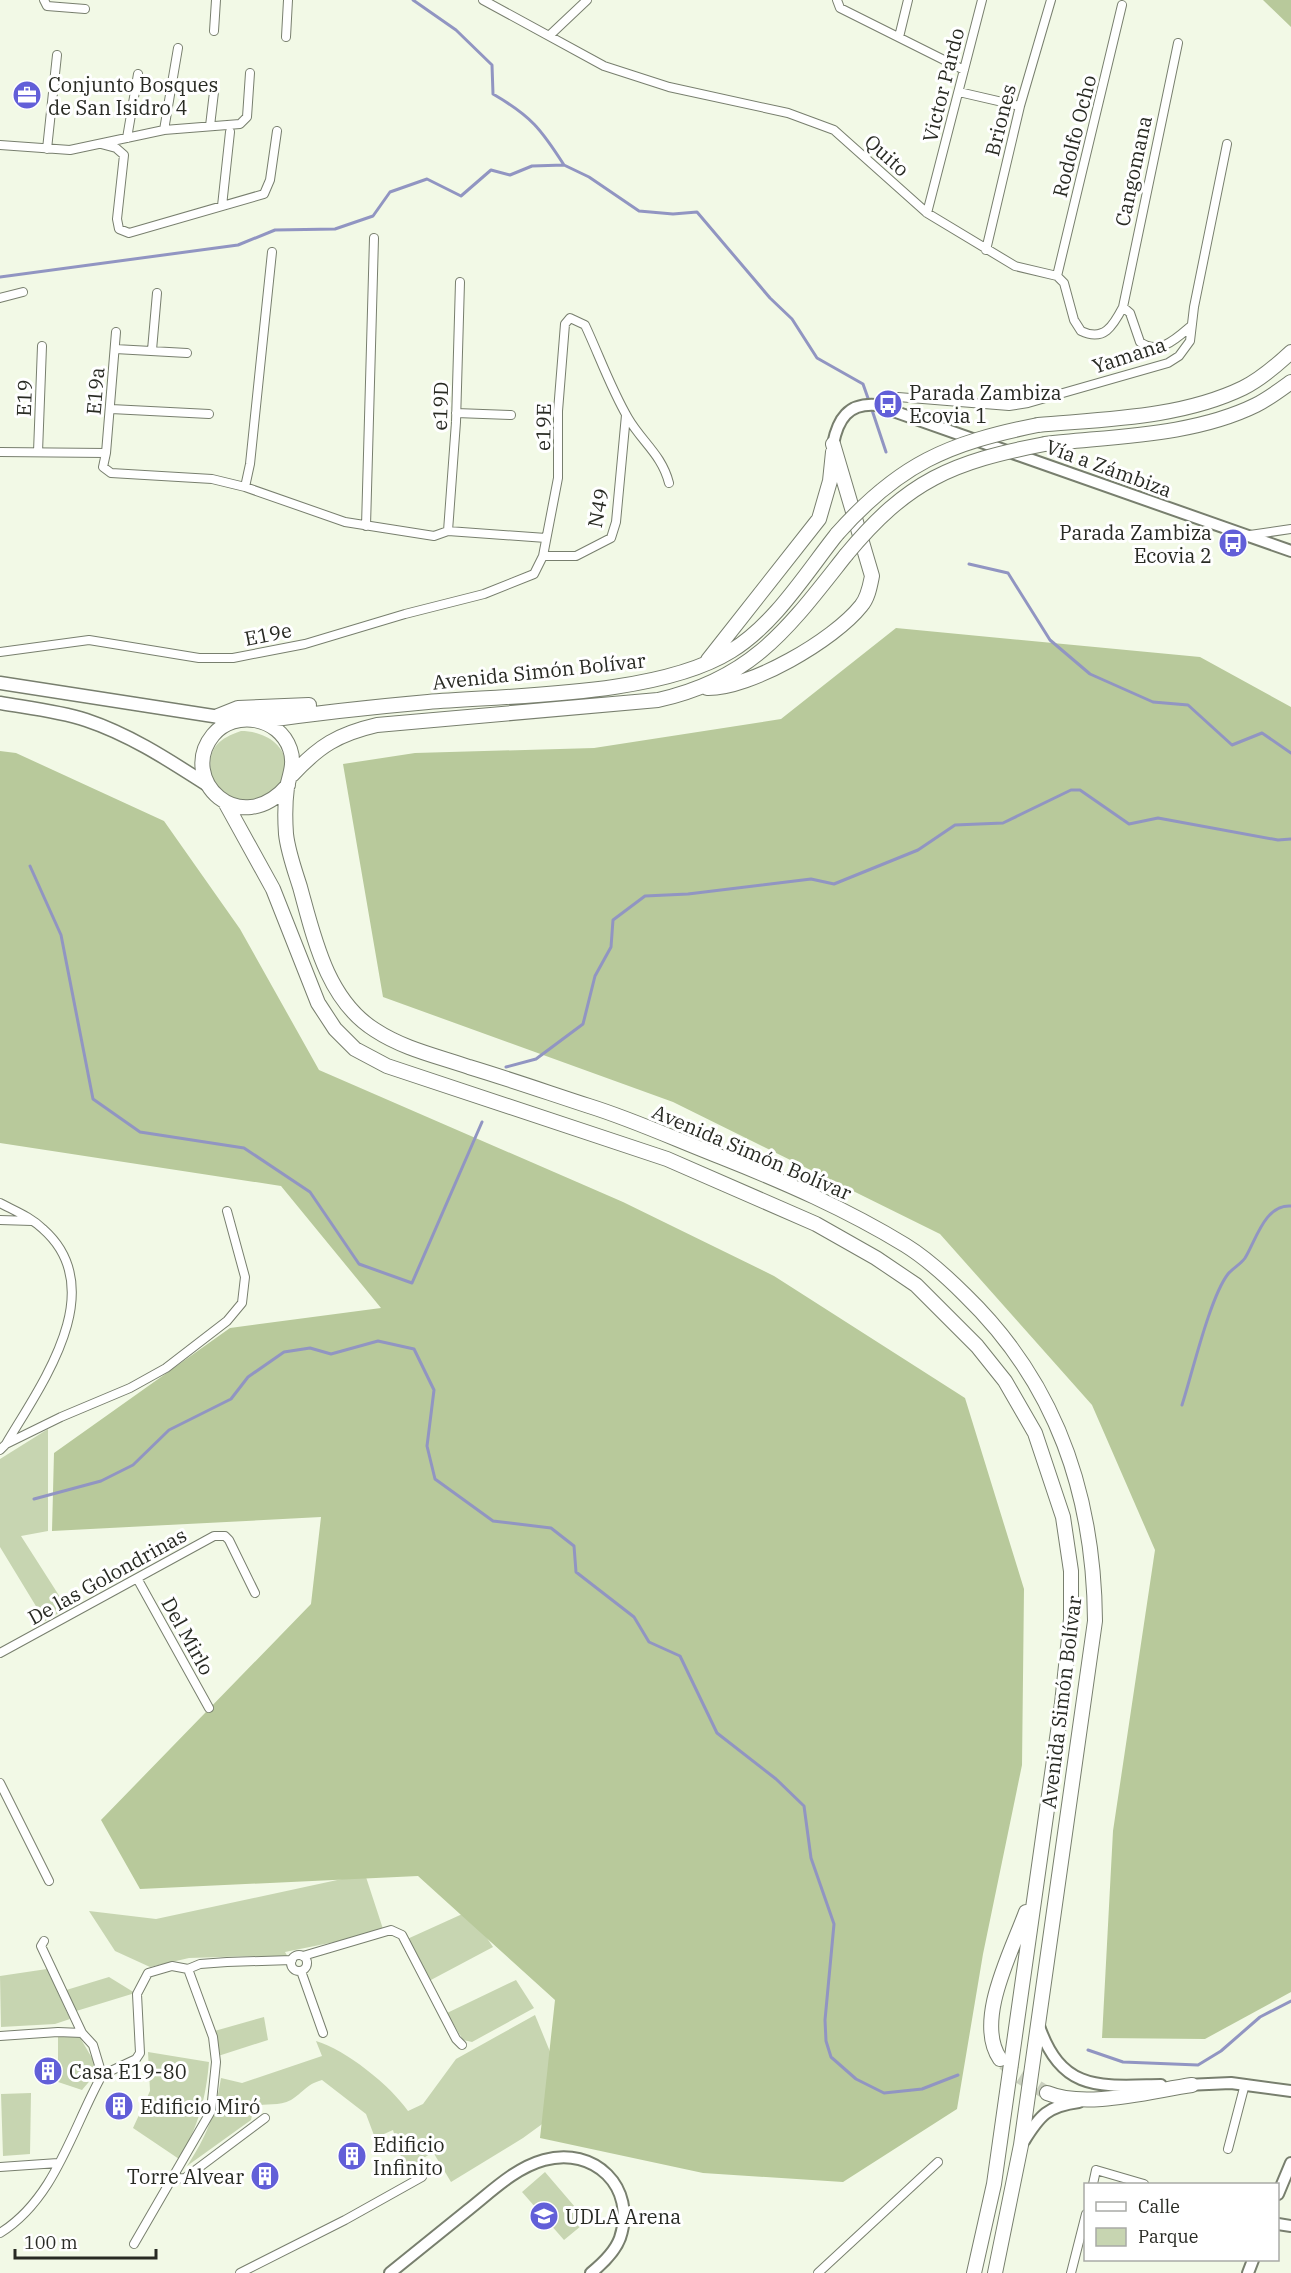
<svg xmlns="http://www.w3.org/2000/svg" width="1291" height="2273" viewBox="0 0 1291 2273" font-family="'IBM Plex Serif',serif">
<rect width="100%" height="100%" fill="#f2f9e6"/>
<path fill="#c7d5b1" d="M241 731C261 731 286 742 286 767 285 774 281 783 279 790L247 808 214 790C207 759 207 742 241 731Z
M48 1429V1531L21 1536 67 1608 45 1621 0 1547V1459Z
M365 1874 384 1932 285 1952 289 1959 252 1956 189 1958 150 1967 115 1951 89 1911 156 1919Z
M469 1911 493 1947 429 1981 405 1940Z
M47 1969 70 2019 55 2024 1 2027 0 1976Z
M109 1977 135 1993 73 2012 63 1991Z
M516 1980 534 2008 472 2042 463 2040 447 2013Z
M535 2015 571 2103 523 2138 451 2182 433 2152 405 2170 393 2130 375 2138 366 2114 322 2080C305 2085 304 2092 291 2100 279 2107 266 2102 254 2107L251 2120 187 2166C207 2136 215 2114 221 2078L242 2083 322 2056 316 2041C346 2050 390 2085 408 2111L423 2104 456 2059Z
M264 2017 268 2040 215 2057 211 2032Z
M75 2029 99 2070 82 2090 58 2082V2034Z
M148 2052 209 2062C206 2098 198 2128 179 2159L133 2128 150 2091Z
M31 2093 30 2154 3 2156 1 2094Z
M545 2172 587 2221 564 2240 522 2192Z"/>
<path fill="#b8c99b" d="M1263 0H1291V27Z
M896 628 1200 657 1291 707V1992L1205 2039 1102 2038 1113 1831 1155 1550 1092 1405 940 1234 673 1102 383 997 343 764 415 753 594 748 781 719Z
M0 751 16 753 164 821 240 929 319 1070 623 1202 774 1276 965 1398 1024 1589 1022 1765 983 1954 957 2109 843 2182 703 2173 540 2138 555 2000 418 1876 140 1889 101 1820 311 1604 321 1517 52 1531 54 1453 230 1328 381 1308 281 1186 0 1143Z"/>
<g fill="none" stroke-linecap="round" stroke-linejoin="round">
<path stroke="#9195c2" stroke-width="3" d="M413 0 456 30 492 65 493 94C531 116 541 129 564 165
M0 277 238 245 275 230 335 229 373 216 390 192 427 179 461 196 491 170 510 175 532 166 564 165 589 177 639 211 673 214 697 212 770 298 792 319 817 358 863 384 869 401
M871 407 886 452
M969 564 1008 573 1050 640 1090 674 1153 702 1188 705 1232 745 1262 733 1291 753
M30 866 61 935 93 1099 140 1132 244 1148 310 1192 359 1264 412 1283 482 1122
M506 1067 536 1059 583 1024 595 976 611 947 613 920 645 896 688 894 811 879 834 884 918 850 955 825 1003 823 1071 790H1080L1129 824 1158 818 1278 840 1291 839
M1182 1405C1192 1374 1210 1297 1228 1274 1233 1268 1241 1264 1245 1258 1256 1240 1265 1204 1291 1206
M34 1499 101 1481 133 1465 169 1430 231 1399 248 1377 284 1352 310 1348 331 1354 378 1341 414 1349 434 1390 427 1446 435 1479 493 1521 551 1528 574 1546 576 1572 634 1617 649 1642 680 1656 717 1733 776 1779 804 1806 811 1858 834 1924 825 2020 826 2041 831 2057 856 2079 884 2093 922 2089 958 2075
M1088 2050 1123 2062 1198 2065 1221 2051 1260 2017 1291 2001"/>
<path stroke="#cad0bf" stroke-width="14" stroke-dasharray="14 7" stroke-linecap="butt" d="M1004 2063 1017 2075 1047 2093"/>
<g stroke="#787f6e" stroke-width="10">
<path id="street" d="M44 0 47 6 85 9
M483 0 604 66 669 87 788 113 834 130 927 213 1015 266 1057 276 1064 283 1074 320 1081 331C1104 342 1113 326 1123 307L1130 313 1140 342C1159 356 1177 338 1191 326
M837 0 840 8 964 70
M214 31 216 0
M550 35 587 0
M286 37 288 0
M899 37 908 0
M959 92 1020 106
M210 126 214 92
M164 130 178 48
M127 138 138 74
M101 144 116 148 124 155 117 219 119 229 129 233 264 194 270 180 277 131
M0 145 70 150 164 130 240 124 247 117 250 73
M47 149 57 55
M222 206 230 132
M927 213 982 0
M986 250 1020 106 1051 0
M1057 276 1122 5
M0 298 23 292
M1123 307 1178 43
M115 349 187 353
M152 350 157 293
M876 405 881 399 898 397 1009 406 1028 403 1168 363 1179 356 1190 341 1194 307 1227 144
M111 409 209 414
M456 413 511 415
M0 452 106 453 103 467 111 473 212 479 245 487 345 522 434 536 448 531 546 538
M38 452 42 346
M106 453 116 332
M245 487 250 464 272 252
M366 526 374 238
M448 531 456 422 460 282
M1250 535 1291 529
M543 556H576L611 538 616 522 626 415
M0 652 89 640 199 658H233L305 644 405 614 484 594 534 574 543 556 558 478V411L565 324 570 318 585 325C599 355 611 389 628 418 642 442 662 455 669 483
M0 1203C15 1211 31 1217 43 1229 112 1290 40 1386 6 1444L0 1450
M0 1220 32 1221
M6 1444 61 1417 130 1388 166 1368 227 1321 242 1303 245 1277 227 1211
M138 1580 209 1708
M0 1653 214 1536H225L229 1540 255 1593
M0 1783 49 1881
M44 1941 41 1946 82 2033 93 2045 102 2075
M291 1963a8 8 0 1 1 16 0a8 8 0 1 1-16 0Z
M303 1956 391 1930 402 1935 456 2039 462 2045
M301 1971 323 2033
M0 2036 58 2032 82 2033
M102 2075 136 2059 140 2053 137 1994 148 1973 172 1966 188 1969 200 1964 227 1962 292 1960
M1228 2149 1245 2084
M0 2167 58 2163
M172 2179 185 2178 265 2118
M1093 2184 1096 2170 1144 2184
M0 2233C55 2199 72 2129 102 2075
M134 2244 211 2111 216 2062 213 2037 188 1969
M240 2273 345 2220 422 2177
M818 2273 938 2162
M1071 2273 1086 2214"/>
</g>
<g stroke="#787f6e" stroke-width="14">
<path id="secondary" d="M833 444C838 419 848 403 876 405L1291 551
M1039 2026C1062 2093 1101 2086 1161 2085
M1186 2085 1231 2083 1291 2091
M1024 2141C1040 2115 1048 2106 1079 2102
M1278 2194 1291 2163
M1278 2224 1291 2226
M390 2273C416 2252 442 2231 468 2210 492 2191 515 2168 544 2160 594 2146 637 2187 620 2238 615 2252 602 2264 591 2273
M1248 2273 1253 2260"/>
</g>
<g stroke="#787f6e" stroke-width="15">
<path id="primary" d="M0 683 226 718
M0 703C29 708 58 711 86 720 131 735 170 761 209 786"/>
</g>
<g stroke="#787f6e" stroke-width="16">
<path id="highway" d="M1038 425C1105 419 1181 418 1243 388 1261 379 1276 366 1291 352
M1045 444C1114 436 1193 436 1256 405 1268 399 1280 390 1291 382
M708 660 819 519 830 481 833 452
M707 688C750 689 834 640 861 606 868 598 870 586 872 576L833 444
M218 716 238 708 309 705
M261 721C317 713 372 707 428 702 513 695 659 696 731 651 775 624 806 573 837 534
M292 775C319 746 338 734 377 725L658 700C753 679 789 627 846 555
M288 785C240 841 177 779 213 735 235 709 279 717 290 749 295 763 290 774 287 787 285 802 285 820 286 834 288 852 295 871 300 887 314 938 327 1000 375 1030 404 1049 437 1056 469 1067 509 1079 549 1093 589 1106 634 1120 677 1140 721 1157 784 1182 846 1209 905 1245 926 1258 947 1277 965 1295 1057 1384 1094 1495 1095 1621L1021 2145 995 2273
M225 802 273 889 318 1003 335 1029 355 1049 387 1066 667 1159 816 1224 876 1258 916 1285 977 1346 1005 1381 1035 1433 1063 1517 1071 1571V1619L1062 1703 994 2184 974 2273
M1000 2059C974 2021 1012 1951 1026 1912
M1047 2093C1086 2109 1150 2091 1192 2085"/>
</g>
<use href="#street" stroke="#fff" stroke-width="8"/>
<use href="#secondary" stroke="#fff" stroke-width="10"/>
<use href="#primary" stroke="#fff" stroke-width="12"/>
<use href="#highway" stroke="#fff" stroke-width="14"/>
<g stroke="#787f6e" stroke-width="16" stroke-linecap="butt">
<path id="highway-bridge" d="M837 534C899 464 948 443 1038 425
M846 555C908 480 952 462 1045 444"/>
</g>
<use href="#highway-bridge" stroke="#fff" stroke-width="14"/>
</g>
<defs>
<g id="office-disc" transform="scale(1.5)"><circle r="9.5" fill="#625fd8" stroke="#fff"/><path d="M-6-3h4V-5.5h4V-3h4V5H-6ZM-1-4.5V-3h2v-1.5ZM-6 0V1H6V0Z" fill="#fff"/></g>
<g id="bus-disc" transform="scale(1.5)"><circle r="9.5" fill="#625fd8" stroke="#fff"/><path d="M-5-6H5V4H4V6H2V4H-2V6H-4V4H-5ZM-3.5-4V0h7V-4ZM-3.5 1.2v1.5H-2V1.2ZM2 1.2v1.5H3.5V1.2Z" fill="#fff"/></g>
<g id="building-disc" transform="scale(1.5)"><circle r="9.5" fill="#625fd8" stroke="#fff"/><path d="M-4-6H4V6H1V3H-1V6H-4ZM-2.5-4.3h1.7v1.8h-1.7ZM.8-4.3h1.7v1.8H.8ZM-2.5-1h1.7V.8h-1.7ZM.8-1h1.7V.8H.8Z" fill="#fff"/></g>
<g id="university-disc" transform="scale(1.5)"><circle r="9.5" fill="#625fd8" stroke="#fff"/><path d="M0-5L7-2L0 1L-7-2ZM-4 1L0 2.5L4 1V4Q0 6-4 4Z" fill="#fff"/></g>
</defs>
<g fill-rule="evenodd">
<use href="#office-disc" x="27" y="95"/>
<use href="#bus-disc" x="888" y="404"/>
<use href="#bus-disc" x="1233" y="543"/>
<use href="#building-disc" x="48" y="2071"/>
<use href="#building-disc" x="119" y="2106"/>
<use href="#building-disc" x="352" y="2156"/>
<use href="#building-disc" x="265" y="2176"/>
<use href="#university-disc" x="544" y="2216"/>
</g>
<g text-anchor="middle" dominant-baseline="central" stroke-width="6" stroke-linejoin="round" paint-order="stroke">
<g font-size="20" fill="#282a23" stroke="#fff" text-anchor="start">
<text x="48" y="84">Conjunto Bosques<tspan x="48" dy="23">de San Isidro 4</tspan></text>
<text x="909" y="392">Parada Zambiza<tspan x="909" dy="23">Ecovia 1</tspan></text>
<text x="1212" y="532" text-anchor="end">Parada Zambiza<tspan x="1212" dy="23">Ecovia 2</tspan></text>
<text x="69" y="2071">Casa E19-80</text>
<text x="140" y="2106">Edificio Miró</text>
<text x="373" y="2144">Edificio<tspan x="373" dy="23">Infinito</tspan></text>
<text x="244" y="2176" text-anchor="end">Torre Alvear</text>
<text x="565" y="2216">UDLA Arena</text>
</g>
<g font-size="20" fill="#282a23" stroke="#fff">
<text transform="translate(943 85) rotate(-76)">Victor Pardo</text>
<text transform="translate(1000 120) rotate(-76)">Briones</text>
<text transform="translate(1074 136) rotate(-76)">Rodolfo Ocho</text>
<text transform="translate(887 155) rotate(42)">Quito</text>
<text transform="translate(1133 171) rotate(-78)">Cangomana</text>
<text transform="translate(1129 355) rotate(-18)">Yamana</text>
<text transform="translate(95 391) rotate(-85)">E19a</text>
<text transform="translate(24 398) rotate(-88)">E19</text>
<text transform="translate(440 406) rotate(-88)">e19D</text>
<text transform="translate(543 427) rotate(-89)">e19E</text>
<text transform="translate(1109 468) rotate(20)">Vía a Zámbiza</text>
<text transform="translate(598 508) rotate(-79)">N49</text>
<text transform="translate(268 634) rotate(-11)">E19e</text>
<text transform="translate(539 671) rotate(-6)">Avenida Simón Bolívar</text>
<text transform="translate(752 1152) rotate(23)">Avenida Simón Bolívar</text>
<text transform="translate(107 1576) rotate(-29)">De las Golondrinas</text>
<text transform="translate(188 1636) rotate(61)">Del Mirlo</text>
<text transform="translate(1061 1702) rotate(-83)">Avenida Simón Bolívar</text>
</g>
</g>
<rect x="1084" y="2183" width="195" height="78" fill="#ffffff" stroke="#a9aaa7" stroke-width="1.5"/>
<rect x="1096" y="2202" width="30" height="9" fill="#ffffff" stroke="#a9aaa7" stroke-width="1.5"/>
<text x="1138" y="2213" font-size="18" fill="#282a23">Calle</text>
<rect x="1096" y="2228" width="30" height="18" fill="#c7d5b1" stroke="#a9aaa7" stroke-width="1.5"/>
<text x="1138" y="2243" font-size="18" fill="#282a23">Parque</text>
<path d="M15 2249v9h141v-9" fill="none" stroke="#282a23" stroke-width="3"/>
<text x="24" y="2249" font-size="18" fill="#282a23" stroke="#ffffff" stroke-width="4.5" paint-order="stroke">100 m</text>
</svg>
